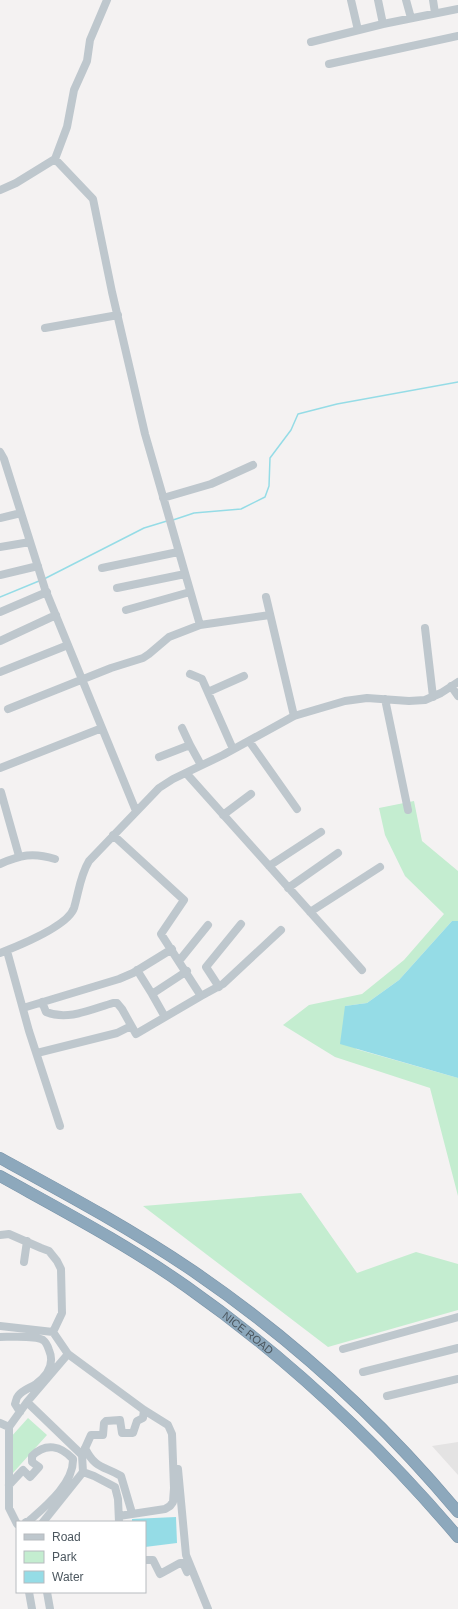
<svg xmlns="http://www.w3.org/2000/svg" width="458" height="1609" viewBox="0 0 458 1609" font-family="Arial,sans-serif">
<rect width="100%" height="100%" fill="#f4f2f2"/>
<path fill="#e4e3e3" d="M458 1442V1475L432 1446Z"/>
<path fill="#c4edd0" d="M414 801 422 841 458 871V921H452L399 980 367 1003 345 1006 356 1049 458 1078V1196L430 1088 335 1057 283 1025 309 1005 362 994 404 960 444 914 405 876 385 835 379 808Z
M301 1193 357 1273 416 1252 458 1264V1310L328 1347 143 1206Z
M28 1418 47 1435 12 1474 10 1438Z"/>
<path fill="#95dce6" d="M452 921H458V1078L340 1044 345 1006 367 1003 399 980Z
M176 1517 177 1543 145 1547V1522H132V1519Z"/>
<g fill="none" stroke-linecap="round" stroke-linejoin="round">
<path stroke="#95dce6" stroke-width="1.5" d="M173 520 194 513 241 509 265 497 269 486 270 458 291 430 298 414 337 404 458 382
M44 579 144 528 167 521
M0 597 39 581"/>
<g stroke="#7993a8" stroke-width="12">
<g id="highway">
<path d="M0 1158C66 1194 131 1229 193 1271 291 1338 382 1421 458 1512"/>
<path id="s1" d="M0 1176C63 1211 128 1245 187 1287 288 1358 378 1443 458 1537"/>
</g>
</g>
<path stroke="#bec7cd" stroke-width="8" d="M351 0 358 30
M378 0 383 24
M406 0 411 18
M433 0 435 13
M311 42 383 24 458 9
M329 64 458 36
M55 159 93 199 112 292 145 434 200 625
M0 190 16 183 55 159 67 127 74 90 87 61 90 40 107 0
M45 328 118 315
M0 452 4 459 45 589 136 811
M163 498 211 484 253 465
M0 518 21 513
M0 547 30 542
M102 568 178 552
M0 575 38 566
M117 588 185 574
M266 597 294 716
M126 610 190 592
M0 612 47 592
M425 628 433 697
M0 641 56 615
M0 672 68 645
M190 674 202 679 233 749
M451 686 458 696
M208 692 244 676
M385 699 408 810
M8 709 111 668 143 658 149 654 169 637 200 625 270 615
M182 728 190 745
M249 741 297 809
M159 757 190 745 201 765
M0 768 102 728
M186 773 362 970
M1 792 19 856
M223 815 251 794
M0 864C20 855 33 852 55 859
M269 866 321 832
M288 888 338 853
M310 912 380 867
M7 951 29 1031 60 1126
M0 953C18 946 68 926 74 908 79 891 80 876 89 861L159 788 173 779 223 755 294 716 345 701 367 698 409 701 425 700 441 693 458 682
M179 961 208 925
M137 970 152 994
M219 987 206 967 241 924
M201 996 223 984 281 930
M42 1002 46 1012C68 1021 92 1009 113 1003H117L122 1009 136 1034 201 996 161 934 184 900 113 835
M23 1008 119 979 133 973 172 949
M165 1017 152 994 187 971
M37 1053 117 1033 131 1026
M0 1235 9 1234 41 1248 49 1251 57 1261 61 1269 62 1313 53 1332
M24 1262 27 1241
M0 1326 53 1332 68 1354 144 1410 168 1425 172 1434 174 1488 173 1502 170 1506 165 1509 119 1516
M0 1337C9 1337 35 1335 43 1340 46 1342 48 1347 49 1350 55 1364 47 1376 36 1384 30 1388 22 1390 18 1396 16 1398 16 1402 15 1404L20 1412
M343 1349 458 1317
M363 1372 458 1348
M387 1396 458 1379
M27 1402 82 1455
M0 1423 9 1427
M85 1448C95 1469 104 1466 121 1476L132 1513
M178 1469 186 1555 208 1609
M83 1472 94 1476 115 1487 118 1499 119 1522
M9 1485 23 1470 30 1477 39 1467 32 1462V1456C46 1442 61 1446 73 1459 74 1483 46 1506 29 1521L26 1522
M43 1522 83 1472 82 1455 91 1435H103L104 1423 106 1421 120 1420 122 1433H133L137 1421 143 1418 144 1410
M17 1524 9 1508V1427L27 1402 68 1354
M145 1560H153L160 1574 180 1563H183L187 1572
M29 1592 32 1609
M47 1592 50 1609"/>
<use href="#highway" stroke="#8da8bc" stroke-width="11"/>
</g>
<g text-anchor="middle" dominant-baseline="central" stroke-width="3" stroke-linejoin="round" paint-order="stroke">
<g font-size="11" fill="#4b565e" stroke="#fff">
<text stroke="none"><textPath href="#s1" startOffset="294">NICE ROAD</textPath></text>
</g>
</g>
<rect x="16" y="1521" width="130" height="72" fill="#ffffff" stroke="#b7bbbf"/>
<rect x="24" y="1534" width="20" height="6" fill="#bec7cd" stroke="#b7bbbf"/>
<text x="52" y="1541" font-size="12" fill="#4b565e">Road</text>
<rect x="24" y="1551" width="20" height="12" fill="#c4edd0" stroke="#b7bbbf"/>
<text x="52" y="1561" font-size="12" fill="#4b565e">Park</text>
<rect x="24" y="1571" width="20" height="12" fill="#95dce6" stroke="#b7bbbf"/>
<text x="52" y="1581" font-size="12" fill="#4b565e">Water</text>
</svg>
